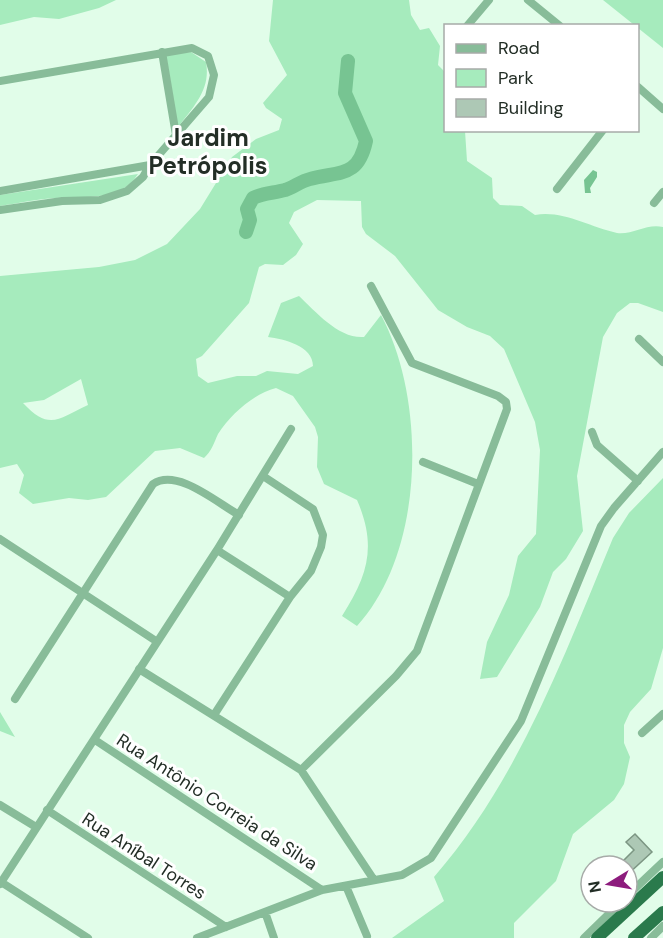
<svg xmlns="http://www.w3.org/2000/svg" width="663" height="938" viewBox="0 0 663 938" font-family="'DM Sans',sans-serif">
<rect width="100%" height="100%" fill="#e1fde9"/>
<path fill="#a6ebbd" fill-rule="evenodd" d="M0 0H116L99 8 59 19 34 17 0 25Z
M273 0H409L411 15 420 30 429 28 440 46 438 65 445 72 446 130 465 131 467 161 492 178 493 198 500 205 522 206 535 215C563 210 589 227 617 233 633 235 647 223 663 227V312L638 303H630L617 313 603 337 577 476 583 531 566 559 553 572 540 607 497 677 480 679 487 642 509 595 518 556 536 534 540 450 535 422 504 349 490 336 467 327 438 310 395 256 366 234 362 227 361 201 317 200 294 212 289 223 303 244 296 255 283 265 265 264 259 267 249 303 202 356 196 359 198 376 208 383 237 376H256L267 371 298 374 313 366C313 346 284 339 268 337L281 303 299 296C316 312 339 339 364 337L381 315C427 401 425 552 357 626L342 616C368 575 377 546 357 500L324 484 317 467 318 437 315 427 293 396 276 388C253 394 231 414 218 434 214 443 211 452 204 458L180 448 155 451 106 497 88 500 69 498 33 504 19 493 24 475 17 464 0 468V276L99 267 135 260 167 244 200 209 232 157 256 139 279 130 282 119 266 108 263 103 287 75 269 41ZM81 379 88 405C59 418 50 432 23 403L44 400Z
M603 0H663V48Z
M191 52 206 62C211 89 194 106 178 127L166 55Z
M138 174C120 203 85 195 56 198 37 199 19 203 0 206V195Z
M663 478V648L651 689 630 712 624 725V743L630 757 624 784 614 800 573 834 556 881 514 923V938H392L444 901 434 877C519 779 564 656 613 538L629 513Z
M0 712 15 737 0 731Z"/>
<path fill="#77c492" d="M593 170 597 172V177L590 188 591 193H585L584 180Z"/>
<g fill="none" stroke-linecap="round" stroke-linejoin="round">
<path stroke="#77c492" stroke-width="14" d="M246 232 250 220 247 209 253 198C263 193 274 193 285 190 294 187 301 181 310 179 340 171 358 178 366 141L345 93 348 61"/>
</g>
<path fill="#adc8b5" stroke="#7c9683" stroke-width="1.5" d="M635 834 652 852 627 875V866H618L634 850 626 842Z"/>
<g fill="none" stroke-linecap="round" stroke-linejoin="round">
<path stroke="#88bc99" stroke-width="8" d="M528 0 560 26
M467 26 489 0
M162 52 176 135
M0 81 192 48 208 56 214 75 209 97 150 165 143 177 127 191 100 200 62 201 0 210
M638 87 663 109
M557 189 603 130
M0 191 150 165
M654 203 663 192
M639 339 663 362
M592 432 597 445 638 481
M423 462 478 484
M0 539 156 641
M217 550 290 597
M139 669 301 770 374 880
M15 699 153 484C177 468 216 502 239 515
M214 715 290 597 311 571 321 547 323 535 313 509 263 476
M642 733 663 714
M95 740 322 890
M301 770 396 676 417 651 507 409 506 402 498 396 412 363 371 286
M0 805 36 827
M47 810 226 927
M1 882 88 938
M0 884 217 550 291 429
M346 886 367 936
M627 896 663 862
M265 912 274 938
M197 938 322 890 402 875 431 858 521 721 601 526 614 508 663 452
M584 938 621 902
M651 938 663 926"/>
<path stroke="#2a7a4c" stroke-width="12" d="M597 938 663 877
M634 938 663 912"/>
</g>
<g text-anchor="middle" dominant-baseline="central" stroke-width="6" stroke-linejoin="round" paint-order="stroke">
<g font-size="18" fill="#232e26" stroke="#fff">
<text transform="translate(217 802) rotate(33)">Rua Antônio Correia da Silva</text>
<text transform="translate(144 856) rotate(33)">Rua Aníbal Torres</text>
</g>
<g font-size="24" font-weight="bold" fill="#232e26" stroke="#fff">
<text x="208" y="137">Jardim<tspan x="208" dy="28">Petrópolis</tspan></text>
</g>
</g>
<rect x="444" y="24" width="195" height="108" fill="#ffffff" stroke="#a7aba8" stroke-width="1.5"/>
<rect x="456" y="44" width="30" height="9" fill="#88bc99" stroke="#a7aba8" stroke-width="1.5"/>
<text x="498" y="54" font-size="18" fill="#232e26">Road</text>
<rect x="456" y="69" width="30" height="18" fill="#a6ebbd" stroke="#a7aba8" stroke-width="1.5"/>
<text x="498" y="84" font-size="18" fill="#232e26">Park</text>
<rect x="456" y="99" width="30" height="18" fill="#adc8b5" stroke="#a7aba8" stroke-width="1.5"/>
<text x="498" y="114" font-size="18" fill="#232e26">Building</text>
<g transform="translate(609 884) rotate(259)"><circle r="28" fill="#ffffff" stroke="#a7aba8" stroke-width="1.5"/>
<path d="M0-4.5L10 22L0 15L-10 22Z" fill="#8d1c7d"/>
<text y="-9" font-size="16" font-weight="bold" text-anchor="middle" fill="#232e26">N</text>
</g>
</svg>
